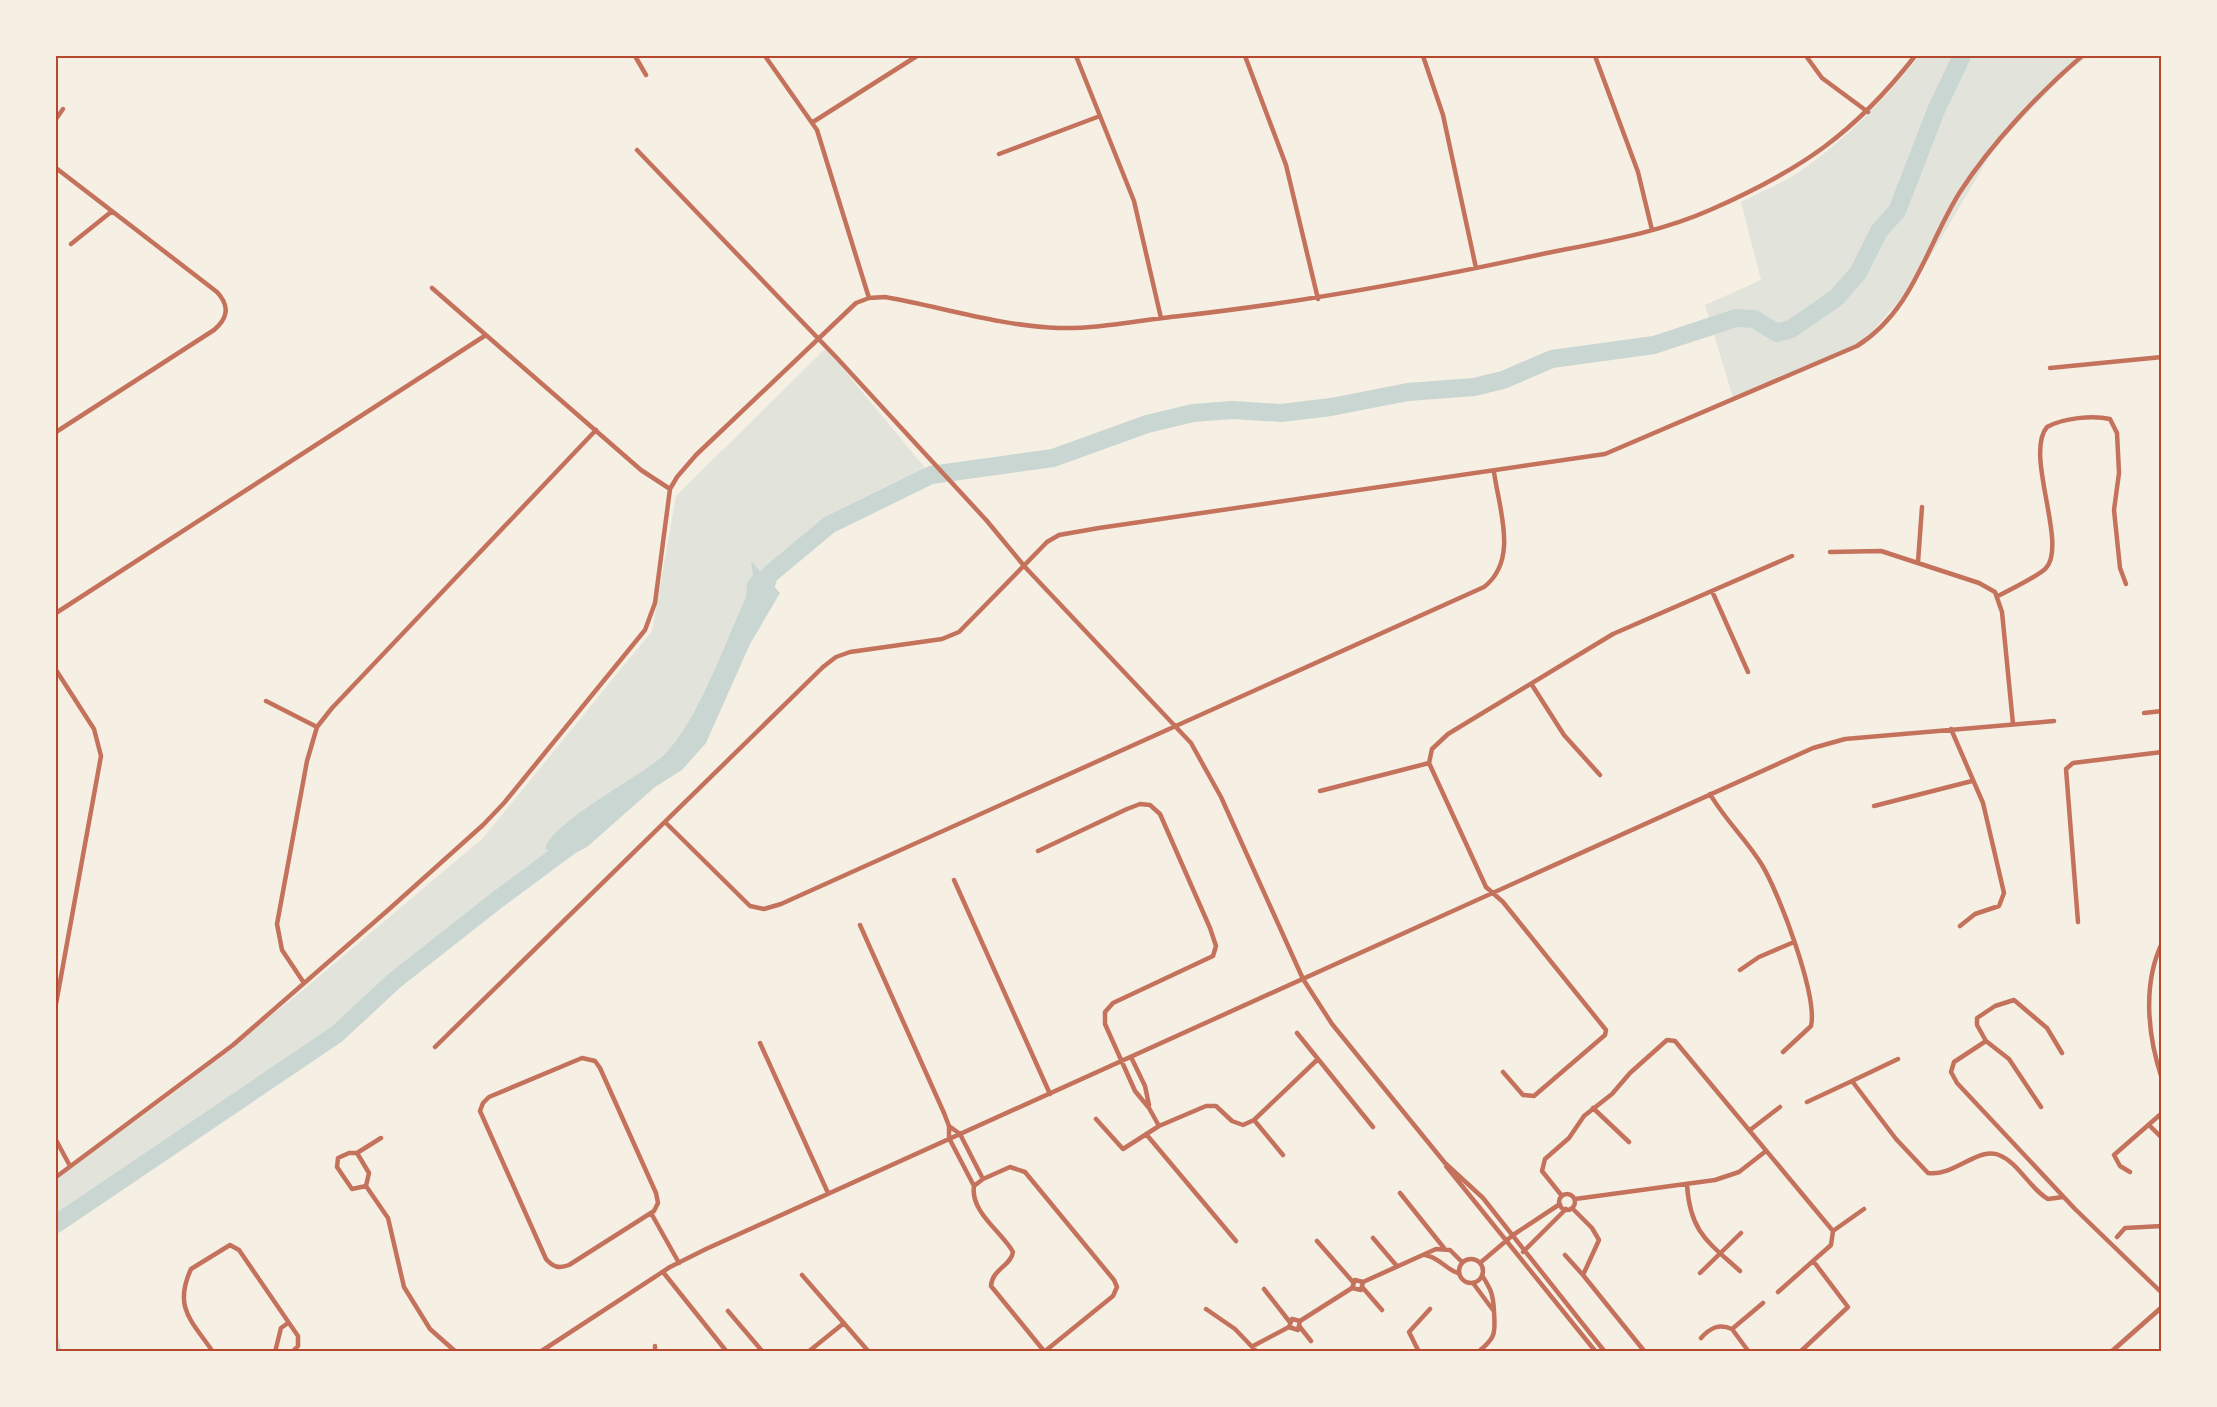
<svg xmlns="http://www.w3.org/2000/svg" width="2217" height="1407" viewBox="0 0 2217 1407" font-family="Helvetica,sans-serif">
<rect width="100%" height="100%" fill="#f6efe4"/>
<path fill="#e2e4dc" d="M1919 56H2088L2064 75 1995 147 1914 284 1861 344 1734 401 1705 305 1761 280 1741 202C1760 192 1781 184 1799 172 1846 140 1884 100 1919 56Z
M826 348 931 475 829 525 770 575 760 607 693 742 568 846 394 981 337 1034 56 1224V1179L174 1093 297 995 483 838 652 631 676 496Z"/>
<path fill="#c9d6d2" d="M751 561 780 593 750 644 706 743 682 770 655 787 587 847 567 857 545 849C552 822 638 778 663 756 696 725 726 641 746 597L747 583 753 575Z"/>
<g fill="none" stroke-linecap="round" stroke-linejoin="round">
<path stroke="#c9d6d2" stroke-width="3" d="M56 1334 60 1352"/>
<path stroke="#c9d6d2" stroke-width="18" d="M761 602 769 575 829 525 931 475 1053 458 1147 424 1193 413 1232 410 1281 413 1331 407 1408 392 1474 387 1503 380 1552 359 1654 345 1736 318 1754 319 1777 333 1791 329 1836 298 1858 273 1879 231 1897 211 1937 108 1962 56
M56 1224 337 1034 394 981 497 900 578 840"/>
<path stroke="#c5725c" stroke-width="4.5" d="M635 56 646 75
M765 56 817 130 869 298
M1076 56 1134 201 1161 318
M1245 56 1286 165 1318 299
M1423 56 1443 115 1476 268
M1595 56 1638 172 1652 230
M1806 56 1822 78 1868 112
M56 119 63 109
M813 122 917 56
M637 150 836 357 987 521 1025 567 1191 743 1221 797 1303 979 1332 1024 1445 1163 1483 1198 1605 1352
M999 154 1100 116
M56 168 217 292C230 306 228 318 214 330L56 432
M71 244 111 212
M432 288 641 470 670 489
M2050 368 2162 357
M1830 552 1881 551 1979 583 1995 592 2002 612 2013 724
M1918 562 1922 507
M1712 591 1748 672
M1998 596C2008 591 2040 575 2046 568 2068 544 2024 454 2047 427 2063 418 2093 415 2110 419L2117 433 2119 473 2114 510 2120 568 2126 584
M56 613 486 335
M56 670 94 729 101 756 56 1004
M1532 685 1564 735 1600 775
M266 701 317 727
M2144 713 2162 711
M1951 729 1983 803 2004 893 1999 906 1975 914 1960 926
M1320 791 1429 763
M1710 794C1725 820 1747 840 1762 865 1779 893 1818 996 1811 1026L1783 1052
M1874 806 1972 781
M666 823 750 906 764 909 781 904 1484 587C1519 560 1499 509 1494 472
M1038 851 1127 809 1140 804 1150 805 1160 814 1210 928 1216 946 1213 956 1113 1003 1105 1012V1024L1135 1091 1149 1108 1159 1126
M954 880 1050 1094
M2078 922 2066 769 2073 763 2162 752
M860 925 944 1113 949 1126V1138L974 1186
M2162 943C2142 985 2148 1037 2162 1079
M1740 970 1759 957 1794 942
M304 983 282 950 277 924 307 761 317 727 332 708 596 430
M1297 1033 1373 1127
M1986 1041 1954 1062 1951 1072 1957 1083 2075 1209 2162 1293
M760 1043 828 1193
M435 1047 823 667 836 657 850 652 942 639 959 632 1047 542 1059 535 1099 528 1605 454 1857 346C1914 310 1926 246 1960 192 1991 144 2039 93 2082 56
M1131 1057 1145 1086 1149 1105
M582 1058 595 1061 600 1068 656 1193 658 1203 654 1211 569 1265C559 1269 553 1267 546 1259L480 1111 483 1103 489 1097Z
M1503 1072 1523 1095 1534 1096 1605 1035 1606 1030 1503 902 1486 887 1429 763 1432 749 1448 734 1613 634 1792 556
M1852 1081 1898 1059
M1807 1102 1852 1081 1896 1139 1928 1173C1953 1177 1979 1146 1999 1155 2019 1163 2029 1188 2048 1199L2063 1197
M2041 1107 2009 1059 1986 1041 1977 1025V1018L1995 1006 2014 1000 2047 1028 2062 1053
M1593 1108 1629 1142
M1096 1119 1123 1149 1159 1126 1206 1106H1216L1232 1121 1243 1125 1254 1120 1318 1059
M1254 1120 1283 1155
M2149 1125 2162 1138
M949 1126 960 1134 983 1179
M1750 1130 1780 1107
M1146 1134 1236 1241
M381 1138 357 1153 369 1173 366 1186 388 1218 404 1287 430 1329 456 1352
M56 1140 70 1166
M357 1153H349L338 1158 337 1167 352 1189 366 1186
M1446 1166 1596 1352
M2130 1172 2120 1166 2114 1155 2162 1113
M56 1177 233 1045 387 911 483 825 504 803 645 630 655 603 670 489 677 477 696 455 856 303 869 298 885 297C942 307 1000 326 1059 328 1099 329 1140 320 1180 316 1297 303 1413 282 1528 257 1589 244 1654 235 1710 210 1801 170 1854 134 1915 56
M1687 1185C1690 1232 1708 1242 1740 1271
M1400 1193 1444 1248
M1559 1202a8 8 0 1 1 16 0a8 8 0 1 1-16 0Z
M1562 1196 1542 1171 1545 1159 1569 1138 1584 1116 1612 1094 1630 1073 1667 1040 1675 1041 1833 1231 1831 1245 1778 1292
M1575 1199 1715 1180 1739 1172 1766 1151
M1572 1208 1592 1228 1599 1240 1583 1275 1645 1352
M651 1213 679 1263
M1833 1231 1864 1209
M2117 1237 2125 1228 2162 1226
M1373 1238 1396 1265
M1317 1241 1353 1282
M1523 1252 1566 1209
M1425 1255C1439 1257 1445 1269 1458 1273
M1565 1255 1583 1275
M1459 1271a12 12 0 1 1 24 0a12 12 0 1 1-24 0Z
M1480 1263 1513 1235 1560 1204
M663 1272 727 1352
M1700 1273 1741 1233
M802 1275 869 1352
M1363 1282 1361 1290 1352 1288 1355 1280 1363 1282 1436 1249 1450 1250 1462 1262
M1473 1283 1493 1310
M1363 1288 1382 1310
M1264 1289 1289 1321
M1206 1309 1235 1329 1257 1352
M728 1311 763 1352
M1300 1321 1292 1319 1289 1327 1298 1330 1300 1321 1352 1288
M1300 1327 1311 1341
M1732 1329 1749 1352
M1701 1338C1710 1328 1719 1323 1732 1329L1763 1303
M1253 1346 1289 1327
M213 1352C192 1321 173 1308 191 1269L230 1245 239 1250 298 1336V1346L292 1352
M275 1352 281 1328 288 1323
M540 1352 670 1267 706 1249 1813 748 1845 739 2054 721
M655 1352V1346
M808 1352 844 1323
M1044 1352 1113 1296 1117 1287 1114 1280 1025 1172 1010 1167 983 1179 974 1186C970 1212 1002 1232 1013 1252 1011 1266 992 1269 991 1286L1044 1351
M1419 1352 1409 1332 1430 1309
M1478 1352C1497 1337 1495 1332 1494 1311 1493 1293 1491 1290 1482 1275
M1800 1352 1848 1307 1814 1262"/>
<path stroke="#c5725c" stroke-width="5" d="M2111 1352 2162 1307"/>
</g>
<rect width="2217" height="1407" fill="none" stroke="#f6efe4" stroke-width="114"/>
<rect x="57" y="57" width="2103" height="1293" fill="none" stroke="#b5482f" stroke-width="2"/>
</svg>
